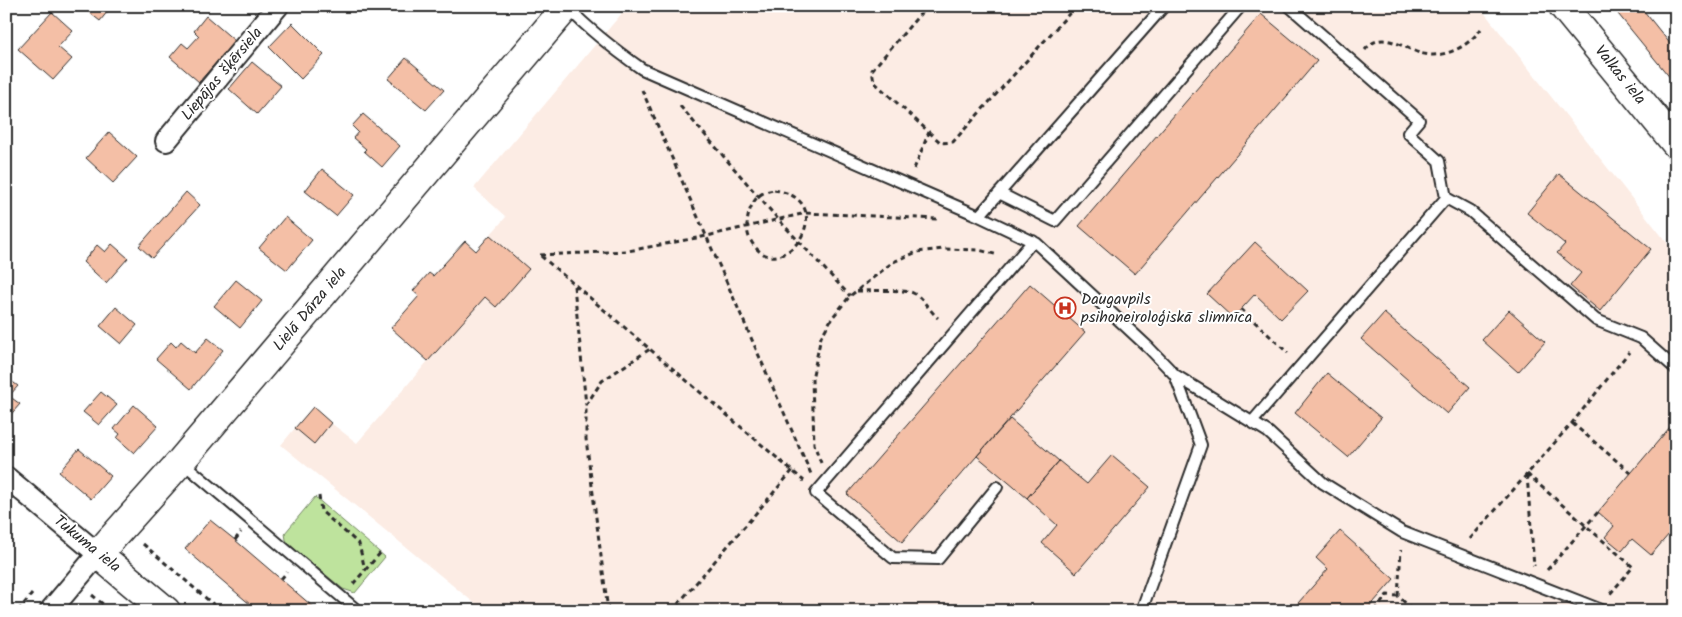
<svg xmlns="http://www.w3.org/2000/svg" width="1682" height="617" viewBox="0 0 1682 617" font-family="Kalam,sans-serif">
<rect width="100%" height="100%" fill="#fff"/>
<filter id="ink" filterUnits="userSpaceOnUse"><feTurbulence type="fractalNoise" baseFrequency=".02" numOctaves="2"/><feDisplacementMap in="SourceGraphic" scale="10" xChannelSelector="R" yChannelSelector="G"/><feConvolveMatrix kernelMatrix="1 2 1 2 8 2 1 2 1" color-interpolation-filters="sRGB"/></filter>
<g filter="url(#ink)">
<path fill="#fcece4" d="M628 6H1479L1676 254V611H484L281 445 295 428 331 423 357 443 428 361 490 235 506 217 474 188Z"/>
<path fill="#bee39d" stroke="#748764" d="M315 497 385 557 355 593 343 589 292 547 286 540 285 533Z"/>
<path fill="#f4bfa6" stroke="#2b2b2b" d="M81 6H112L100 21Z
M1617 6H1640L1676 51V85L1614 9Z
M52 12 73 31 58 47 72 59 53 80 18 49Z
M1261 14 1317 61 1135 274 1079 226Z
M206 16 235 41 199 82 170 57 182 43 188 48 199 36 194 31Z
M292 23 324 55 301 79 269 47Z
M406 58 444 90 426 110 388 79Z
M252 62 281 86 257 114 229 89Z
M363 114 400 146 382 167 364 151 366 149 353 138 358 132 352 126Z
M109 132 137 157 113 183 86 158Z
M322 169 354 195 336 216 305 191Z
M1559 174 1651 249 1600 311 1570 286 1581 273 1557 253 1565 244 1527 213Z
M186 192 200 205 152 258 139 246Z
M285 217 312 240 287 270 259 248Z
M490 235 529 269 496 307 485 297 428 361 391 328 419 296 413 291 429 273 433 276 465 241 476 251Z
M1255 242 1308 291 1281 319 1255 294 1233 318 1207 294Z
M112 244 128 258 106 283 83 262 97 245 105 252Z
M236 280 262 301 240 328 214 306Z
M1030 284 1085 332 902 542 847 494Z
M116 307 137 325 121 344 100 326Z
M1509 310 1545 342 1518 372 1482 340Z
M1384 313 1470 387 1447 414 1361 339Z
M208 338 223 350 191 389 156 359 171 342 176 347 181 341 195 353Z
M1327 373 1381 418 1348 457 1295 413Z
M6 377 18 386 9 396 20 404 6 420Z
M101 392 117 405 99 425 83 412Z
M134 405 158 426 134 453 117 438 120 434 114 429Z
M313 407 331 423 314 444 295 428Z
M1010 419 1059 461 1027 498 977 456Z
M1676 420V526L1651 555 1632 539 1622 551 1605 537 1614 526 1598 512Z
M79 449 111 476 91 499 59 472Z
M1112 455 1150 487 1076 573 1042 543 1057 525 1027 498 1059 461 1087 484Z
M210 520 235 540 318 611H258L185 549Z
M1340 531 1394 579 1366 611H1291L1328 569 1316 558Z"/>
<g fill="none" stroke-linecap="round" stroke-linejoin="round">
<g stroke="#2b2b2b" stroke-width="14">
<path id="lane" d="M1289 6 1419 120 1408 133 1439 161 1446 198 1470 211 1596 320 1641 338 1676 369
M567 7C590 31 615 50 642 69L979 216 1036 243 1149 348 1175 375 1201 445 1143 606 1150 611
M999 193 1055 221 1241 6
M979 216 1164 6
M1175 375 1268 432 1323 483 1402 532 1604 611
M1252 422 1446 198
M182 462 358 611
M997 487 938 559 893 558 816 493 1033 241"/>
</g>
<g stroke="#2b2b2b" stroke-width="24">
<path id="street" d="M166 141 278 6
M6 477 98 554 50 611"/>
</g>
<g stroke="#2b2b2b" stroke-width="31">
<path id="secondary" d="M1563 6 1676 144
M166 611 98 554 181 461 567 6"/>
</g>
<path stroke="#2b2b2b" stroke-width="3" stroke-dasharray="5 4" stroke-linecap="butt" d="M600 6 601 7
M1365 50C1381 29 1401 47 1420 53 1443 60 1468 47 1481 29
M642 90 811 474
M680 106 777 218 850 296
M929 132 941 143 953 142 1076 6
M914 169 929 132 874 82 872 70 927 6
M774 190C846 200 780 292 751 241 743 229 748 204 760 195 764 192 769 191 774 190Z
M540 255 628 251 707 236 806 213 939 219
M541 256 804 481
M574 286 586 405
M857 291C867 291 906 289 913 293 923 298 929 310 938 318
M1241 309 1288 353
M1572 423 1631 473
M821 463 814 444 812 379 821 337 832 318 850 296 893 262 917 252 944 249 979 250 998 255
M1527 474 1633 567 1610 594
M1527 475 1534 566
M319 496 321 511 359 544 365 570
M1470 539 1572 423 1629 352
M235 540 241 532
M143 544 221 611
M1547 570 1598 512
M281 579 287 572
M353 584 382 551
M92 595 111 611
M1398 596 1401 550
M18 611 32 594
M102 611 106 606
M608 611 586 439V405L602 381 650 349
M672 611 793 470
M1375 611 1387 595 1398 596 1414 611"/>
<use href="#lane" stroke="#fff" stroke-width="10"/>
<use href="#street" stroke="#fff" stroke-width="20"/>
<use href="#secondary" stroke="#fff" stroke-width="28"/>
</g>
</g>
<defs>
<g id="hospital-ring" transform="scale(1.125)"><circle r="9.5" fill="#fff" stroke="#c8321e" stroke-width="1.5"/><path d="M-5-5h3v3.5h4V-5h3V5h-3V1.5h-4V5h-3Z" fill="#c8321e"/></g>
</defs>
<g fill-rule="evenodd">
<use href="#hospital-ring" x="1065" y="308"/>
</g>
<g text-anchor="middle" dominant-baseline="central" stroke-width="4" stroke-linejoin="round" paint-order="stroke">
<g font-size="16" fill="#2b2b2b" stroke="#fff">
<text transform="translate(222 74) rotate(-50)">Liepājas šķērsiela</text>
<text transform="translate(1620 75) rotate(51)">Valkas iela</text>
<text transform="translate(310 309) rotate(-50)">Lielā Dārza iela</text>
<text transform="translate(87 544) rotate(39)">Tukuma iela</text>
</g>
<g font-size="16" fill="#2b2b2b" stroke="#fff" text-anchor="start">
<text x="1081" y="299">Daugavpils<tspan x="1081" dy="18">psihoneiroloģiskā slimnīca</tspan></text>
</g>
</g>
<rect width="1682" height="617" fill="none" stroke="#fff" stroke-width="25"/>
<rect x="12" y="12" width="1657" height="592" fill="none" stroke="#2b2b2b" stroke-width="2" filter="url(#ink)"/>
</svg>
